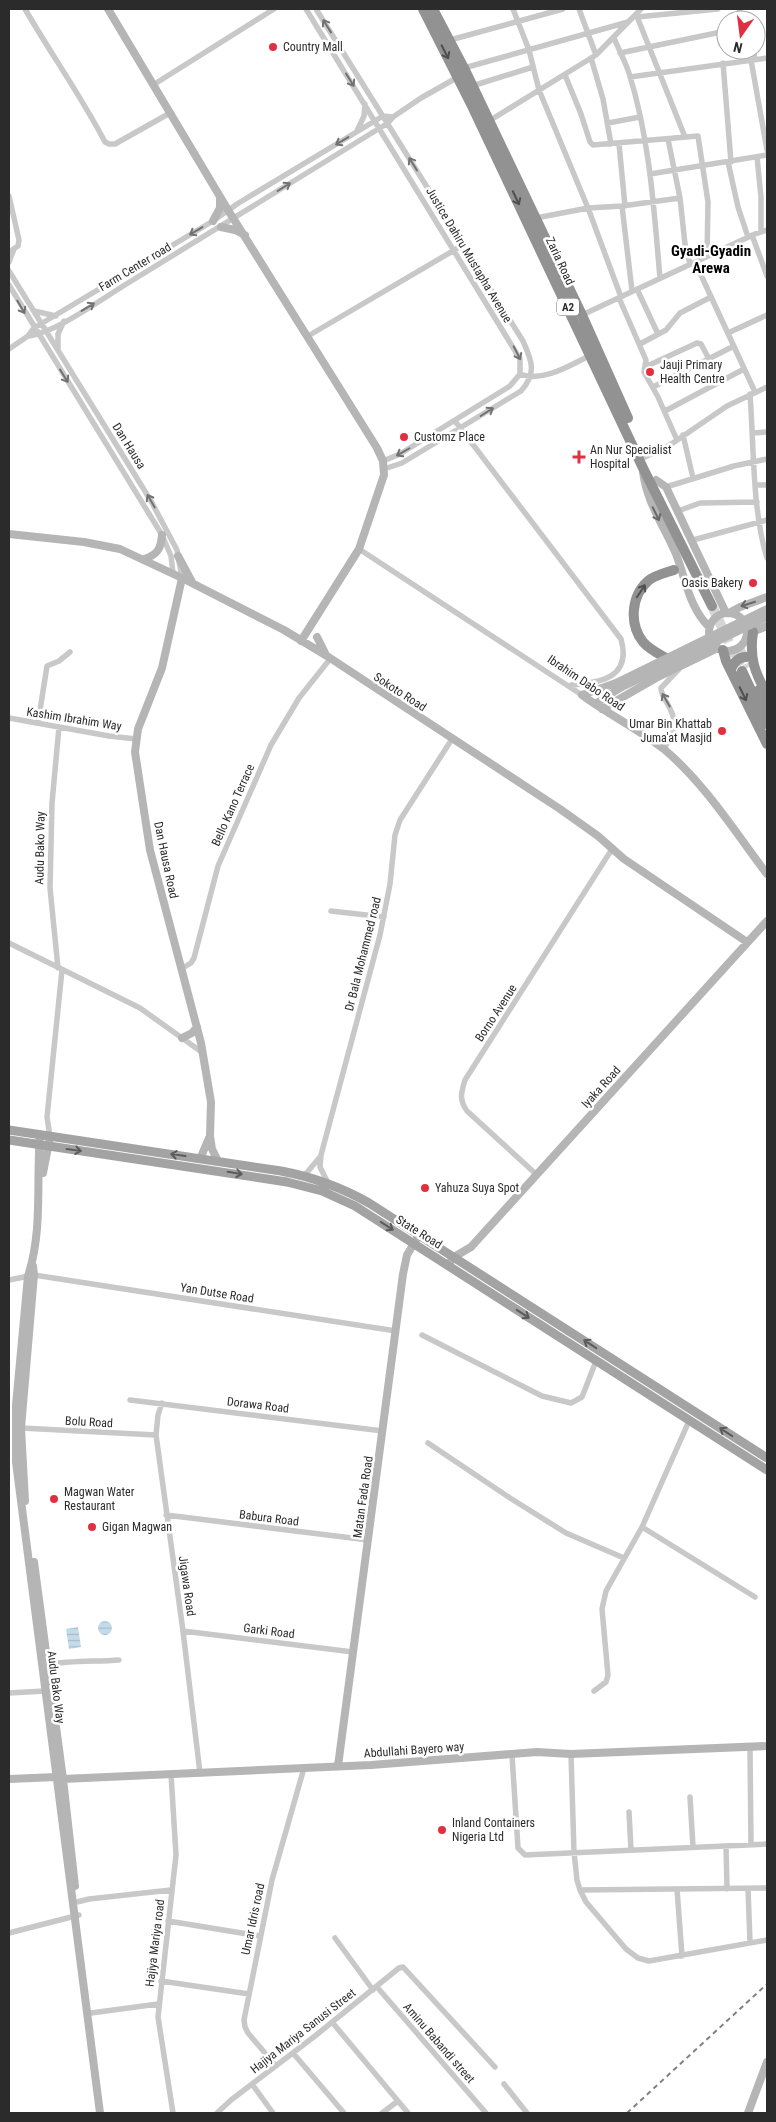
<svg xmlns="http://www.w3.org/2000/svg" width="776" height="2122" viewBox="0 0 776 2122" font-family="'Roboto Condensed',sans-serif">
<defs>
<pattern id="water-rules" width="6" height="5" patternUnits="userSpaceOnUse" patternTransform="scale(1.25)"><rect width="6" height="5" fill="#c4dce9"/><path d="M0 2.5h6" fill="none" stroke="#a9bdc8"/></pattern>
</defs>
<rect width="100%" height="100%" fill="#fff"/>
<path fill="url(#water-rules)" d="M98 1628a7 7 0 1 1 14 0a7 7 0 1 1-14 0Z
M78 1627 81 1647 69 1649 66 1629Z"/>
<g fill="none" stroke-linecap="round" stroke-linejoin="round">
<path stroke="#d5d5d5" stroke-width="10" stroke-dasharray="10 5" stroke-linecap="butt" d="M712 606 740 666
M740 650 749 667"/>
<path stroke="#c8c8c8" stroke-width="5.5" d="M25 9C51 54 81 96 105 142L109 144H115L170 113
M306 9 520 359V374L510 386 400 454 383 461
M316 9 523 341C532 361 537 373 521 391L402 463 384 469
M513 9 529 50 539 90 588 208 621 297
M579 9 596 55
M739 9 743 20
M636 14 685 137
M637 17 718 9
M614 38C619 50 625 61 629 73 650 140 654 210 660 278
M450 40 563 9
M753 50 755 59
M620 53 726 31
M591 58 603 99 611 144
M751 60 767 150
M723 63 731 162
M464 68 628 22
M565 75 581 114 590 142 593 145 698 136 708 202 707 256
M630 77 767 58
M153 85 274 9
M472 86 533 67
M393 117 421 98 458 77
M489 121 596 55 641 9
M608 123 640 117
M357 131 364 116 365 104
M668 139 680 198 685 244 690 264
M619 144 625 206
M757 157 761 197V232
M728 162 738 207 748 237
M650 174 767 155
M9 196 19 240 18 246 9 252
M622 206 632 291
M536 218 588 208 622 206 680 198
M752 235 767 276
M9 262 14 249
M695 262 755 392
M9 271 151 501 177 550 182 578
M9 285 162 535 171 556 173 573
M637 289 658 334
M619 298 646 360 644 372 658 397 677 440
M34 311 56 316
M582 315 755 234 767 230
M728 333 767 315
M308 336 463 245
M640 344 666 330 680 313 711 297
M58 348V334L64 321
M9 349 28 336 34 328 213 221 237 204 383 116 393 117 388 123C301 176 215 230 128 283 103 298 56 333 28 336
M645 367 697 343 701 344 709 359
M520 374C543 383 570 365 591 355
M653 387 734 346
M750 394C754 445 752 510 767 558
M665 411 744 369
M455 421 621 639C632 678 600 683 571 685
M753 433 767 432
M683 435 693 478
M645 457 670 445 727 406 767 387
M755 485H767
M666 487 734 466 767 459
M678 511 700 503 757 502
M693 540 767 520
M359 549 582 695
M9 718 109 736 136 739
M38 723 47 666 59 661 70 652
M664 749C674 730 679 723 667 703 664 698 661 694 661 688L679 669
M331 911 384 917
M9 943 140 1008 203 1053
M58 968 50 888 52 803 59 727
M181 969 191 963 194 958 218 866 271 745 299 698 330 659
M50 1137 47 1117 62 970
M537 1175 467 1111C459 1100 461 1093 465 1080L612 849
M304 1176 320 1157
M328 1183 320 1167 321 1155 380 935 390 884 395 835 400 820 452 739
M9 1280 34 1275 396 1331
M422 1335 542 1396 571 1403 582 1397 596 1361
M130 1400 383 1431
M162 1403 158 1415 156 1435 183 1631 200 1773
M21 1428 156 1435
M428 1443 510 1498 566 1533 624 1558
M166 1515 368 1540
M642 1527 755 1597
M183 1631 353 1652
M48 1665C71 1660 95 1662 119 1660
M49 1677 55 1681 59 1716 55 1719
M594 1691 606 1682 608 1675 602 1609 606 1591 642 1527 689 1421
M9 1693 45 1691
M750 1747 751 1844
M571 1754 574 1852 577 1880 580 1890 586 1902 626 1949 638 1958 649 1961 767 1940
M512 1755 518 1848 525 1855 767 1844
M171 1774 176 1855 158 2017 173 2113
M690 1797 693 1847
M629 1812 631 1850
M726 1846 727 1889
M677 1889 682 1956
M748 1889 750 1942
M580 1890 767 1888
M77 1902 89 1899 171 1890
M168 1921 260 1936
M9 1933 79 1915
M335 1938 373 1990
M161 1981 249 1994
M377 1987 486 2113
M91 2013 158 2004
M332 2022 408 2113
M293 2053 344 2113
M276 2066 248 2033 245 2027 244 2020 272 1880 304 1768
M252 2084 273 2113
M504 2084 527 2113
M217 2113 231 2100 315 2036 399 1968 403 1967 495 2067
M382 2113 398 2101"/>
<path stroke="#b5b5b5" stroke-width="8" d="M108 9 228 210 377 448 383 461 384 475 359 549 301 641
M213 221 220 208V197
M221 227 235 230 245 235
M643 472C647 503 664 526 676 554 686 580 689 607 709 627
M656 480 666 487 726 613
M9 534 84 542 120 549 182 578 284 630 327 656 560 809 598 836 624 859 747 942
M178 556 192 582
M144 559C157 555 161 549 162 535
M182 578 162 668 138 729 135 752 150 850 201 1043 211 1102 210 1136 212 1149 218 1161
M729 613 740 607 767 597
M709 632a19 19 0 1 1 38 0a19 19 0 1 1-38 0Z
M748 634 767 626
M317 637 326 655
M582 695C609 715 639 729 665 750 706 785 735 832 767 874
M582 695 616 683
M595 704 620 688
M602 709 656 678 718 648
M182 1038 192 1033 197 1027
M40 1135C36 1181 43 1231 28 1276L16 1405V1462L100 2113
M200 1159 209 1138
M43 1173 50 1137
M451 1261 454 1257 471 1247 767 921
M25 1501 21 1428 34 1275 33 1266
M34 1562 63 1779 75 1886
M338 1766 403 1274 407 1255 419 1235
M9 1779 56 1777
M63 1779 371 1765 537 1752 571 1754 767 1746
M748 2113 767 2062"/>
<path stroke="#a3a3a3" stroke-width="9" d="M9 1130 281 1171C313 1177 341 1187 369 1203L767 1458
M9 1140 287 1182 322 1191 355 1206 767 1470"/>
<path stroke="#929292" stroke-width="10" d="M423 9 473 108 643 468 712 606
M433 9 464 68 582 315 628 418
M753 632C749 659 755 672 767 695
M723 650 726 661 767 744
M666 658C659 654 649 649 643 642 629 624 631 596 648 581 655 575 665 573 674 570
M731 669C735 660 740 656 751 657
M742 671 767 724
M759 690 767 708"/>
<path stroke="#808080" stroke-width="2" stroke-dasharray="5 4" stroke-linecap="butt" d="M627 2113 767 1984"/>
<path stroke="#b5b5b5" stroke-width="8" d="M616 683 767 609
M620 688 767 617"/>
</g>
<defs><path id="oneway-shaft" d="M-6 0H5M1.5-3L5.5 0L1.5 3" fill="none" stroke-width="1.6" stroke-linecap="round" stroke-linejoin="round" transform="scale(1.25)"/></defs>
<g stroke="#727272">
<use href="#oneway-shaft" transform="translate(327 26) rotate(-122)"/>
<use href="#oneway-shaft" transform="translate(350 80) rotate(58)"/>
<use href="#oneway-shaft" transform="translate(342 141) rotate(149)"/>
<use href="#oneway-shaft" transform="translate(413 164) rotate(-122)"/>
<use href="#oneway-shaft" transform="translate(284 187) rotate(-32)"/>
<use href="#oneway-shaft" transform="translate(196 231) rotate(149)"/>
<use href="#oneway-shaft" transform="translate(21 307) rotate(60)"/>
<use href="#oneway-shaft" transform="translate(88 307) rotate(-31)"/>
<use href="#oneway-shaft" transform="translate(517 353) rotate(63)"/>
<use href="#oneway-shaft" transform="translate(64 376) rotate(58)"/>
<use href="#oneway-shaft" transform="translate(487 412) rotate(-32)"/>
<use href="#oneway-shaft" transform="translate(403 452) rotate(150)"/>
<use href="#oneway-shaft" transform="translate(151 501) rotate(-120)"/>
<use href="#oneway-shaft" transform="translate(666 700) rotate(-120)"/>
</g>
<g stroke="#4f4f4f">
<use href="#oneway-shaft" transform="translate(445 52) rotate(63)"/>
<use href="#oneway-shaft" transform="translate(516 198) rotate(65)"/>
<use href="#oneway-shaft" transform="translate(641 591) rotate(-56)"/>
<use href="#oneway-shaft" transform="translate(743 694) rotate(64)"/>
</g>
<g stroke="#696969">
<use href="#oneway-shaft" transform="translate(656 514) rotate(64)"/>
<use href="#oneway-shaft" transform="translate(748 604) rotate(162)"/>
</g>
<g stroke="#5b5b5b">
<use href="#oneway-shaft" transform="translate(74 1150) rotate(8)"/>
<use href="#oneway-shaft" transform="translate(178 1155) rotate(-172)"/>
<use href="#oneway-shaft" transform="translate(235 1173) rotate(9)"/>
<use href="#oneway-shaft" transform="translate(387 1226) rotate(33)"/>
<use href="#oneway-shaft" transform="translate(523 1314) rotate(33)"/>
<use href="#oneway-shaft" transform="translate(590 1344) rotate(-147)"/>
<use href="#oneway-shaft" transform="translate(726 1432) rotate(-147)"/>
</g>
<g fill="#e12f42" stroke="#fff" stroke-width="2">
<circle cx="273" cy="47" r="5"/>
<circle cx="650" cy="372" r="5"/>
<circle cx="404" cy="437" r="5"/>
<path d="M576.5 449.5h5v5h5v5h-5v5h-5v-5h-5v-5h5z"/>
<circle cx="753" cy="583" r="5"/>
<circle cx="722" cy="731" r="5"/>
<circle cx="425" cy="1188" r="5"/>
<circle cx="54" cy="1499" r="5"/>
<circle cx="92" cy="1527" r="5"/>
<circle cx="442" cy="1830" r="5"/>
</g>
<g text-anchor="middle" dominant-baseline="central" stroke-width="5" stroke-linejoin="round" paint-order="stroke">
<rect fill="#fff" stroke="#6b6b6b" stroke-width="1" x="557" y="298.5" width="22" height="17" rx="4"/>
<g font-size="11" font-weight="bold" fill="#2b2b2b">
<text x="568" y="307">A2</text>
</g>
<g font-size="12" fill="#2b2b2b" stroke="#fff" text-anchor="start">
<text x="283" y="47">Country Mall</text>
<text x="660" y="365">Jauji Primary<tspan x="660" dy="14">Health Centre</tspan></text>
<text x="414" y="437">Customz Place</text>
<text x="590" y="450">An Nur Specialist<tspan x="590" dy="14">Hospital</tspan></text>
<text x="743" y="583" text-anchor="end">Oasis Bakery</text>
<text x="712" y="724" text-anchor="end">Umar Bin Khattab<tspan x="712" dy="14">Juma'at Masjid</tspan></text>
<text x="435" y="1188">Yahuza Suya Spot</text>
<text x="64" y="1492">Magwan Water<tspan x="64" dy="14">Restaurant</tspan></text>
<text x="102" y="1527">Gigan Magwan</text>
<text x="452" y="1823">Inland Containers<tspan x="452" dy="14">Nigeria Ltd</tspan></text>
</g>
<g font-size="12" fill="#2b2b2b" stroke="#fff">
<text transform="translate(469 255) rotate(59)">Justice Dahiru Mustapha Avenue</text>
<text transform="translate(560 261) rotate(65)">Zaria Road</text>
<text transform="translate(135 267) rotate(-31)">Farm Center road</text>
<text transform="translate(129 446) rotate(58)">Dan Hausa</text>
<text transform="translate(586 683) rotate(34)">Ibrahim Dabo Road</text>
<text transform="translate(400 692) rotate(33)">Sokoto Road</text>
<text transform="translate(74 719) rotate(9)">Kashim Ibrahim Way</text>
<text transform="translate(233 805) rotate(-66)">Bello Kano Terrace</text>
<text transform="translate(40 848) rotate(-89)">Audu Bako Way</text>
<text transform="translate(166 860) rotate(78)">Dan Hausa Road</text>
<text transform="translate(363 954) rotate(-76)">Dr Bala Mohammed road</text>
<text transform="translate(496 1013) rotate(-57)">Borno Avenue</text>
<text transform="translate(601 1087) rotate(-48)">Iyaka Road</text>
<text transform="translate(419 1232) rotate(32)">State Road</text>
<text transform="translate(217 1293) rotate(9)">Yan Dutse Road</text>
<text transform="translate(258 1405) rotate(7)">Dorawa Road</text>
<text transform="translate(89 1422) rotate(3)">Bolu Road</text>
<text transform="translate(363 1497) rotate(-82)">Matan Fada Road</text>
<text transform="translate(269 1518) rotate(7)">Babura Road</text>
<text transform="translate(187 1586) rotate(82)">Jigawa Road</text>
<text transform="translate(269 1631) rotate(7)">Garki Road</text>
<text transform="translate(56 1687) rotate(83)">Audu Bako Way</text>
<text transform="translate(414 1750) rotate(-4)">Abdullahi Bayero way</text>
<text transform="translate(253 1919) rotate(-78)">Umar Idris road</text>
<text transform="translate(155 1943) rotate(-83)">Hajiya Mariya road</text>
<text transform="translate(303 2031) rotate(-38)">Hajiya Mariya Sanusi Street</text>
<text transform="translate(439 2043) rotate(49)">Aminu Babandi street</text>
</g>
<g font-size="15" font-weight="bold" fill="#000" stroke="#fff">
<text x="711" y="251">Gyadi-Gyadin<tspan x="711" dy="17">Arewa</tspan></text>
</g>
</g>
<rect width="776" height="2122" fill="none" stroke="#2b2b2b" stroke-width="20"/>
<g transform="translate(741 35) rotate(194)"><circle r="24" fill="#ffffff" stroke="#aaaaaa"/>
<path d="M0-4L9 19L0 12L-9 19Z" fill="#e12f42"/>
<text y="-8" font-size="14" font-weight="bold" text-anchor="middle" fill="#2b2b2b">N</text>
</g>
</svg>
